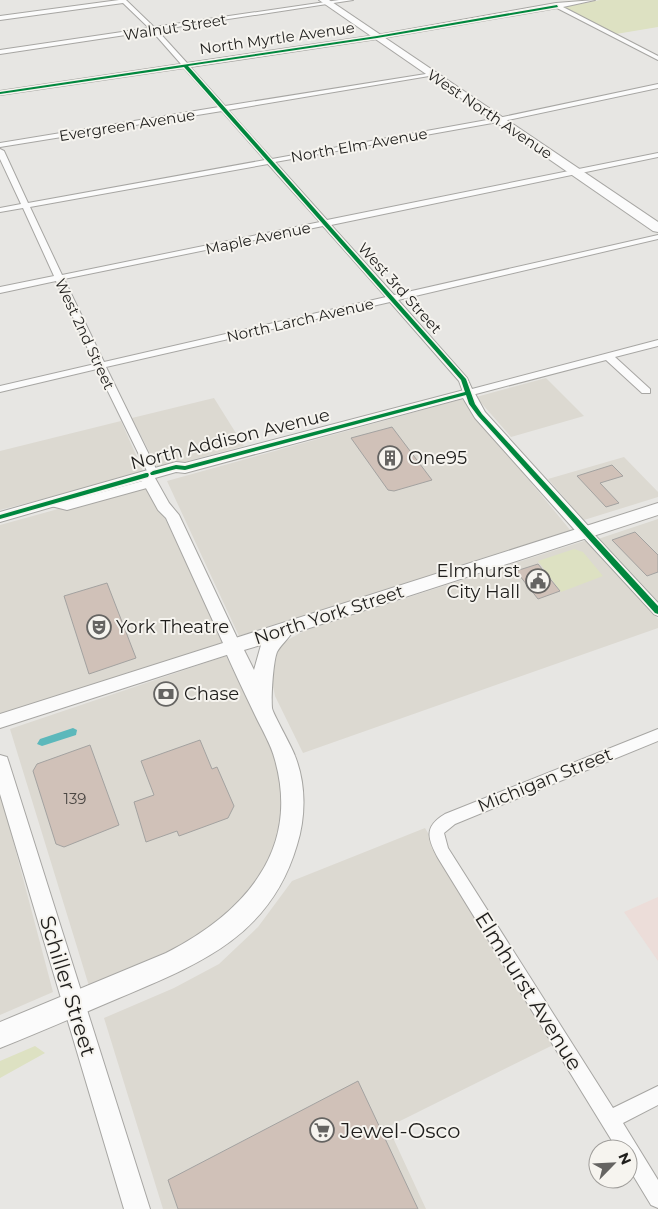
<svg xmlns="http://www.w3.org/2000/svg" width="658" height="1209" viewBox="0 0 658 1209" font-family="Montserrat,sans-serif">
<rect width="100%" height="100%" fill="#e7e6e3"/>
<path fill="#dcd9d1" d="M546 378 584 416 511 437 476 397Z
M214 398 244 446 158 469 132 418Z
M462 399 571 531 239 636 167 481Z
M121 421 144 473 0 510V451Z
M624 457 658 492V497L584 520 548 479Z
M149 484 224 645 0 715V525Z
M658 519V603L598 539Z
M587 540 658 619V628L303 753 275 696 269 666 282 643 306 630Z
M226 656 279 765 284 809 273 859 242 903 186 945 89 986 10 729Z
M0 791 53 992 0 1015Z
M425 828 553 1045 388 1127 426 1209H163L104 1018 174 988 219 964 258 927 292 881Z"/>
<path fill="#ecddd9" d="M658 897V961L624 912Z"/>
<path fill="#dde1c2" d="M600 0H658V27L616 34 564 7Z
M574 549 583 552 603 576 561 592 538 561Z
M35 1046 45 1053 0 1078V1061Z"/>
<path fill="#5cb8bb" d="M73 728 77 730 76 735 42 746 37 744 40 739Z"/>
<path fill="#d0c1b8" stroke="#a3a2a0" d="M392 427 432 480 394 491 388 490 351 438Z
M612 465 623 476 600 483 619 503 606 507 577 476Z
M635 532 658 555V572L647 576 612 540Z
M538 564 560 591 538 599 516 571Z
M107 583 136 658 89 674 64 596Z
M200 740 212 769 217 767 234 806 228 818 179 836 177 831 146 842 134 802 154 795 141 761Z
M90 745 119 825 64 847 56 844 33 771 37 764Z
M358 1081 418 1209H178L168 1180Z"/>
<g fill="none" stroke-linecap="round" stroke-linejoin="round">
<g stroke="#a7a6a3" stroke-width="2">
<path id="minor" d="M119 0H126L154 27 339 0H353L157 30 187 63 377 35 556 3 595 0 563 7 658 56V60L557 8 377 39 190 67 225 106 432 73 435 75 228 110 272 159 498 118 658 84V88L498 122 275 162 327 220 658 153V157L331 225 394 295 658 235V239L398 300 467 378 472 389 658 340V346L615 357 650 389V393H642L606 360 472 395H464L459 381 390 302 106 367 158 473 153 477 148 473 97 369 0 392V386L95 364 56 281 0 293V287L54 276 23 208 0 212V208L21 204 0 159V149L4 151 28 203 265 160 222 111 0 147V143L219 107 184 68 0 95V91L181 64 152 31 0 54V50L149 28 123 3 0 20V16ZM268 164 320 222 62 275 30 207ZM323 226 386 297 104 362 64 279Z
M150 479 156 483 154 486 67 510 51 506 49 503 55 499 67 502Z
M586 529 590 530 658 603V616L654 614 582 536 580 533 582 530Z
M658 729V741L455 824 444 833 448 848 613 1108 658 1086V1105L623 1123 658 1180V1208L651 1205 628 1167V1149H617L438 858C428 839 423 827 445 814Z"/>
</g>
<g stroke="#a7a6a3" stroke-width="2">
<path id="tertiary" d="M468 389 473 390 485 412 591 529 594 533 591 537 586 538 581 537 475 418 463 398 185 473 176 472 155 478 169 503 179 515 241 646 239 651 0 728V714L223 643 166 518 158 510 142 481 0 522V512L176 462 185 463Z
M0 755 7 757 9 763 150 1209H124L0 794Z"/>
</g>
<g stroke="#a7a6a3" stroke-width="2">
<path id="secondary" d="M658 503V515L291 634C287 640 280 646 277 652 273 662 271 697 272 708 272 712 292 747 295 756 306 784 306 816 297 845 270 937 199 964 119 998 79 1015 40 1032 0 1048V1022L166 953C242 914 301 852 275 760 271 744 262 730 255 715 244 692 233 669 223 646L226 641ZM261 645 254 670 244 650Z"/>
</g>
<g stroke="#a7a6a3" stroke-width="2">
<path id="primary" d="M319 0H329L658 222V232L653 231Z"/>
</g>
<use href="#minor" fill="#fbfbfb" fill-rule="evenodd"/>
<use href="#tertiary" fill="#fbfbfb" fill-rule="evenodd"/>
<use href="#secondary" fill="#fbfbfb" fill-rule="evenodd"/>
<use href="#primary" fill="#fbfbfb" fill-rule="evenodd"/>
<g stroke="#f6f4ef" stroke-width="3">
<path id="cycleway" d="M557 5 558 7 377 38 188 66 466 379 475 404 482 414 658 606V614L655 613 478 416 469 404 466 395 185 470 176 469 153 475H151L150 473 153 471 176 465 185 466 465 392 461 380 184 67 0 94V92L377 36Z
M146 473H148L149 475 148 477 0 519V515Z"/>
</g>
<use href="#cycleway" fill="#00873e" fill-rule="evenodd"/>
</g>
<defs>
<g id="building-ring" transform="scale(1.25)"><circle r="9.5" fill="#f6f4ef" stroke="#656462" stroke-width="1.5"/><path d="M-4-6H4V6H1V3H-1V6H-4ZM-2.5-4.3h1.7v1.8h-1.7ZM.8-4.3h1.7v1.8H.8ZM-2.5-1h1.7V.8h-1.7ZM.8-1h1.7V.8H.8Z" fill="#656462"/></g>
<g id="civic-ring" transform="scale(1.25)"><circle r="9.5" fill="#f6f4ef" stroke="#656462" stroke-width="1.5"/><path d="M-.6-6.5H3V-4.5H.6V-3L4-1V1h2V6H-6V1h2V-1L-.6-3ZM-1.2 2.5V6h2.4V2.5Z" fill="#656462"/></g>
<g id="theatre-ring" transform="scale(1.25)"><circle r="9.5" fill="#f6f4ef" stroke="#656462" stroke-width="1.5"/><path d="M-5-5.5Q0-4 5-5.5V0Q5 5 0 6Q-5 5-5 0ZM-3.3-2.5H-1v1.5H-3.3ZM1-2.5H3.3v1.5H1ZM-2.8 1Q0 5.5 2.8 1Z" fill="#656462"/></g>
<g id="bank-ring" transform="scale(1.25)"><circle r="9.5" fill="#f6f4ef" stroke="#656462" stroke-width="1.5"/><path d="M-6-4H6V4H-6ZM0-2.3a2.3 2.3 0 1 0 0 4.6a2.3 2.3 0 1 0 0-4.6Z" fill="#656462"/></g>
<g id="supermarket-ring" transform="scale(1.25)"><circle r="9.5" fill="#f6f4ef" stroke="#656462" stroke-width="1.5"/><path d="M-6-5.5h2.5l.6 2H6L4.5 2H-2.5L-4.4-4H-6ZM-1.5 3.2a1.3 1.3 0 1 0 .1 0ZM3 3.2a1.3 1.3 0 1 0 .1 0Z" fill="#656462"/></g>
</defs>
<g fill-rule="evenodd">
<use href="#building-ring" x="390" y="458"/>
<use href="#civic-ring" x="538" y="581"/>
<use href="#theatre-ring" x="99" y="627"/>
<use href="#bank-ring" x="166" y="694"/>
<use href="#supermarket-ring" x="322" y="1130"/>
</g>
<g text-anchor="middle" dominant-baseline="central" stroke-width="4" stroke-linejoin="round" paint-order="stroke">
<g font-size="15" fill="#1f1e1c" stroke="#f6f4ef">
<text transform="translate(175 27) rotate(-9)">Walnut Street</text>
<text transform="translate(277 38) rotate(-8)">North Myrtle Avenue</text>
<text transform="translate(490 114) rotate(34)">West North Avenue</text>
<text transform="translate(127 125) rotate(-9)">Evergreen Avenue</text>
<text transform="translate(359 145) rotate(-10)">North Elm Avenue</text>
<text transform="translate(258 238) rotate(-12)">Maple Avenue</text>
<text transform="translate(400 288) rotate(48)">West 3rd Street</text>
<text transform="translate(300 320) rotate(-13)">North Larch Avenue</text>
<text transform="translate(85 334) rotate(65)">West 2nd Street</text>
</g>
<g font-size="15" fill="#4b4743">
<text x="75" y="798">139</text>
</g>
<g font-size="18" fill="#1f1e1c" stroke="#f6f4ef">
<text transform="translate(230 439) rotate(-14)">North Addison Avenue</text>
<text transform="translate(329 615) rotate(-18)">North York Street</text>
<text transform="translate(545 780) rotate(-22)">Michigan Street</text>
</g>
<g font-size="18" fill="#1f1e1c" stroke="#f6f4ef" text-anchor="start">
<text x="408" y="458">One95</text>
<text x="520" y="571" text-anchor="end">Elmhurst<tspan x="520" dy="21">City Hall</tspan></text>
<text x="116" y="627">York Theatre</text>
<text x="184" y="694">Chase</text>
</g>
<g font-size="21" fill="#1f1e1c" stroke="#f6f4ef">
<text transform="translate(68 986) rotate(73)">Schiller Street</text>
<text transform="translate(529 991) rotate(58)">Elmhurst Avenue</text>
</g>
<g font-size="21" fill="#1f1e1c" stroke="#f6f4ef" text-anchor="start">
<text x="340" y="1130">Jewel-Osco</text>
</g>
</g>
<g transform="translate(613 1164) rotate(66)"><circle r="24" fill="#f6f4ef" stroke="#a09e9b"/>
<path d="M0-4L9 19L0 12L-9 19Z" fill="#656462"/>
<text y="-8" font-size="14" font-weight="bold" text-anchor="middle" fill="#1f1e1c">N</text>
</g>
</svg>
